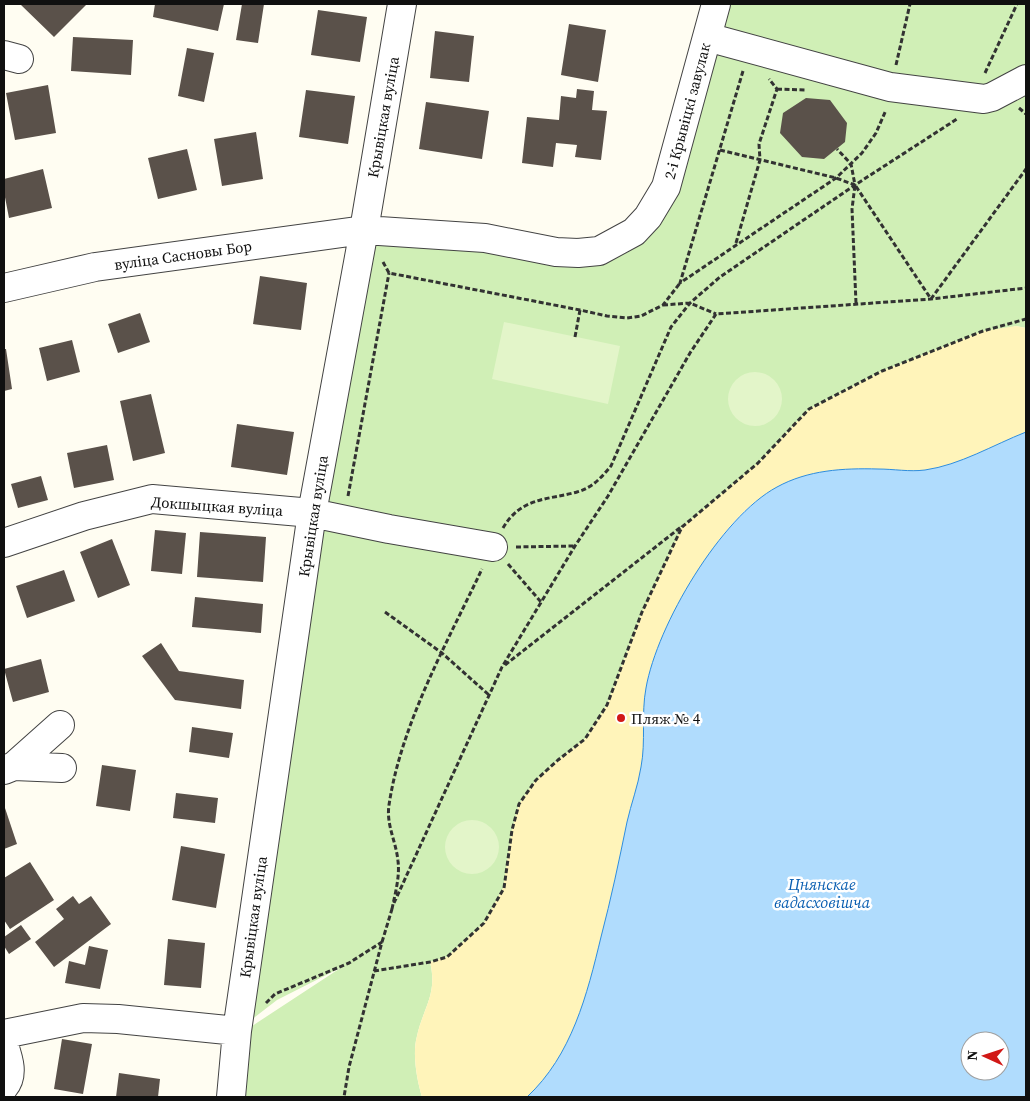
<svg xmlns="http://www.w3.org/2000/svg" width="1030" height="1101" viewBox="0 0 1030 1101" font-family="'Source Serif 4',serif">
<rect width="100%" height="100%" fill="#fffdf2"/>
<path fill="#d0efb6" d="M716 4H1026V328L1016 326 919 357 882 371 809 409 758 463 642 612 607 705 585 739 558 760 536 780 519 804 512 830 504 888 484 923 447 957 430 962C438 994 423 1008 417 1036 412 1054 417 1080 422 1097H246L249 1028 342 967 277 1000 237 1031 364 230 578 253 648 217Z"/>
<path fill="#fff4ba" d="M1016 326 1026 328V432C993 445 960 465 925 470 909 472 894 469 878 469 844 468 808 470 777 487 732 511 700 565 677 609 664 634 650 659 646 688 642 714 646 741 641 768 638 786 631 804 627 822 619 861 611 899 601 937 587 995 572 1055 527 1097H422C417 1080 412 1054 417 1036 423 1008 438 994 430 962L447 957 484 923 503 888 512 830 519 804 536 780 558 760 585 739 607 705 642 612 682 527 758 463 809 409 882 371 983 331Z"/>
<path fill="#e3f5c9" d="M504 322 620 346 608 404 492 379Z
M728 399a27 27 0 1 1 54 0a27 27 0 1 1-54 0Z
M445 847a27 27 0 1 1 54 0a27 27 0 1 1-54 0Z"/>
<path fill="#b0dcfd" stroke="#2e8ddd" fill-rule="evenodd" d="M1026 432V1097H527C572 1055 587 995 601 937 611 899 619 861 627 822 631 804 638 786 641 767 646 741 641 714 646 688 657 625 721 517 777 487 808 470 843 468 878 469 894 469 909 472 925 470 960 465 993 445 1026 432ZM970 1041H1000V1071H970Z"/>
<path fill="#5a514a" d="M20 4H87L54 37Z
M155 4H224L218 31 153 17Z
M242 4H264L258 43 236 40Z
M318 10 367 17 360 62 311 55Z
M569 24 606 30 598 82 561 75Z
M435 31 474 36 469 82 430 78Z
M73 37 133 40 131 75 71 71Z
M187 48 214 53 204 102 178 96Z
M48 85 56 133 15 140 6 93Z
M577 89 594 91 592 110 607 111 601 160 575 157 577 145 556 143 553 167 522 163 527 117 559 120 561 96 576 98Z
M306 90 355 96 348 144 299 137Z
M806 98 830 100 847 123 845 142 824 159 802 157 780 133 783 113Z
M426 102 489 111 482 159 419 149Z
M256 132 263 179 222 186 214 139Z
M187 149 197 190 158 199 148 158Z
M43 169 52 208 9 218 4 192V179Z
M260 276 307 283 301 330 253 324Z
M140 313 150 342 118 353 108 324Z
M72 340 80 372 47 381 39 348Z
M4 349H6L12 389 4 391Z
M151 394 165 453 133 461 120 401Z
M237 424 294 432 287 475 231 467Z
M107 445 114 480 74 488 67 453Z
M41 476 48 500 18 508 11 484Z
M155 530 186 533 182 574 151 571Z
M200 532 266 537 263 582 197 577Z
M112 539 130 585 98 598 80 552Z
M64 570 75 601 27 618 16 586Z
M195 597 263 604 261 633 192 627Z
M161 643 179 671 244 680 241 709 175 700 142 656Z
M41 659 49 692 13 702 4 669Z
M192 727 233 733 229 758 189 752Z
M102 765 136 770 130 811 96 806Z
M176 793 218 798 215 823 173 818Z
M4 805 17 844 4 849Z
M181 846 225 854 216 908 172 900Z
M30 862 54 900 10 929 4 920V878Z
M73 896 79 904 91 896 111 924 54 967 35 942 64 919 56 909Z
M21 925 31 939 9 954 4 946V937Z
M168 939 205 943 201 988 164 985Z
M89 946 108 950 100 989 65 983 69 961 85 965Z
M62 1039 92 1044 83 1094 54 1089Z
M119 1073 160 1079 158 1097H116Z"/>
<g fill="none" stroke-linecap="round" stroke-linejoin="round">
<g stroke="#434343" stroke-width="30">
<path id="minor" d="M707 37 890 87 984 99 992 97 1026 79
M4 55 19 59
M4 288 95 267 364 230 485 238 556 252 578 253 599 251 634 232 648 217 666 187 716 4
M4 543 84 516 152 499 312 513 389 529 493 547
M14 766 62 768
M4 770 14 766 60 725
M4 1034 83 1018 118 1019 237 1031
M4 1045C9 1060 14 1075 4 1087
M231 1097 237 1031 312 513 364 230 402 4"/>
</g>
<path stroke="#323232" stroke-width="3" stroke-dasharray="5 2.5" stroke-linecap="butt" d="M896 65 910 4
M743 71 680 283 836 178 862 153 876 133 886 110
M985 73 1017 4
M777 89 806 90
M1019 108 1026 114
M720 150 836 178 855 185 851 164 837 149
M736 243 760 160 759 144 777 89 769 79
M383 262 389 273 580 310 607 316 627 318 641 316 663 305 680 283
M856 303 852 209 855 185 931 299 1026 169
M663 305 690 303 716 314
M575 337 580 310
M348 496 389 273
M503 528C521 497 548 500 577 492 592 488 602 477 611 466L671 327 690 303 720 277 855 185 957 119
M516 547 574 546
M508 564 541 602
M385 612 442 653 489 695
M505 665 681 527
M394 903 502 667 575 546 608 496 690 353 716 314 931 299 1026 288
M392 909C395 894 400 877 398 861 396 841 386 825 389 805 401 724 447 643 482 569
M382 942 392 909
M374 971 430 962 447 957 484 923 504 888 512 830 519 804 536 780 558 760 585 739 607 705 642 612 682 527 758 463 809 409 882 371 983 331 1026 319
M266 1003 275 994 349 963 382 942 349 1067 344 1097"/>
<use href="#minor" stroke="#fff" stroke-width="28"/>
</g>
<circle fill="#d11816" stroke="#fff" stroke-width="2" cx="621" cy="718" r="5"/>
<g text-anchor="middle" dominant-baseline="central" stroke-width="5" stroke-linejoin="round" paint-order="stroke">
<g font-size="15" fill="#101010" stroke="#fff">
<text transform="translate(687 111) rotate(-75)">2-і Крывіцкі завулак</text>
<text transform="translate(383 117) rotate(-80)">Крывіцкая вуліца</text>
<text transform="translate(183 255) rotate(-8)">вуліца Сасновы Бор</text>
<text transform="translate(217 506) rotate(4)">Докшыцкая вуліца</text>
<text transform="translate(313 516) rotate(-81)">Крывіцкая вуліца</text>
<text transform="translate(253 917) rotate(-82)">Крывіцкая вуліца</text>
</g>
<g font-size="15" fill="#101010" stroke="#fff" text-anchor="start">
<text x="631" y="718">Пляж № 4</text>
</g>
<g font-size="16" font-style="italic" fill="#095eb1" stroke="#fff">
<text x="822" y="884">Цнянскае<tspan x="822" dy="18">вадасховішча</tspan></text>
</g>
</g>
<rect width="1030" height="1101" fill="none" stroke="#101010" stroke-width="10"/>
<g transform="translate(985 1056) rotate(273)"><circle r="24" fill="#ffffff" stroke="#9f9f9f"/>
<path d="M0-4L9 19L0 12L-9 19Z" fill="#d11816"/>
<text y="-8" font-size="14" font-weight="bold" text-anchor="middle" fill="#101010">N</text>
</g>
</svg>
